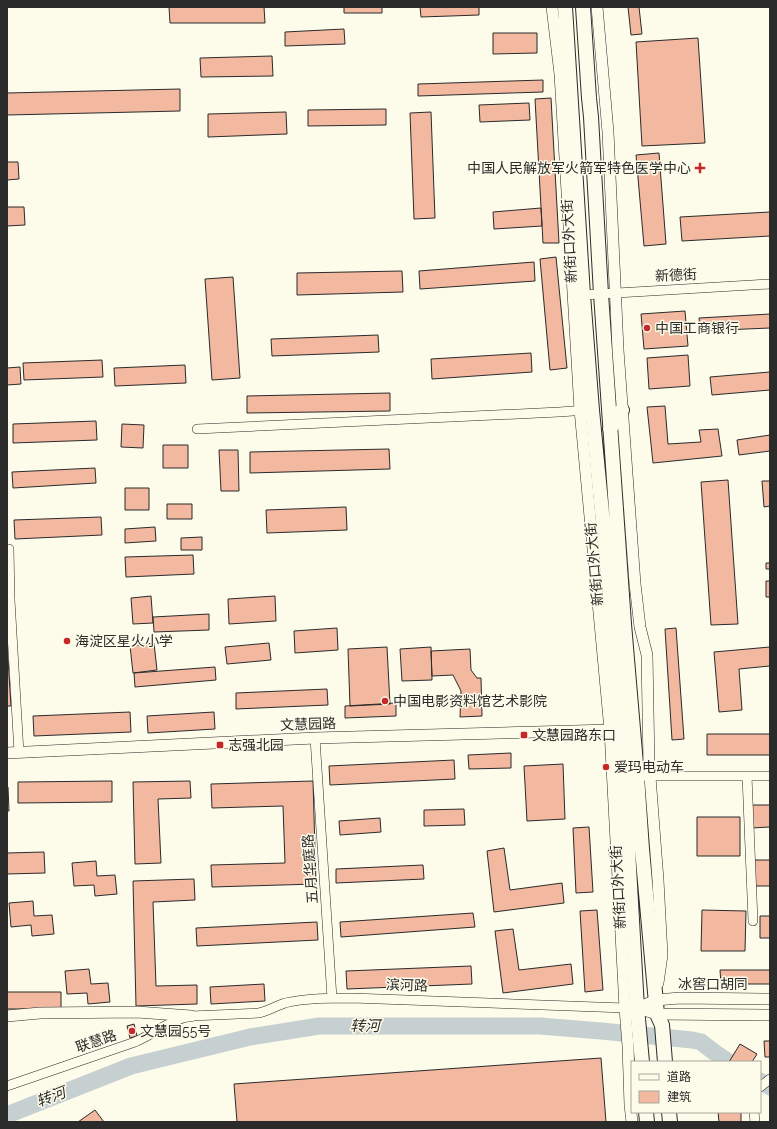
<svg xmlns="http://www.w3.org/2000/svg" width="777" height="1129" viewBox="0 0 777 1129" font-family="Raleway,'Noto Sans SC',sans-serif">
<rect width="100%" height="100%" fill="#fdfbea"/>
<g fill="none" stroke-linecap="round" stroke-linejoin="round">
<path stroke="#c7d0d0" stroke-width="17" d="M760 1081 770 1087
M7 1115 131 1066 250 1037 319 1026H540L601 1031 692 1040 701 1042 714 1052 729 1062"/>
</g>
<path fill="#f2b8a0" stroke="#2b2b2b" d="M169 7H264L265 23H170Z
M344 7H382V13H344Z
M420 7H479V15L421 17Z
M628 7H639L642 34 631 35Z
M344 29 345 44 285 46V32Z
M493 33H537V53L493 54Z
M698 38 705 143 642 146 636 42Z
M272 56 273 76 201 77 200 58Z
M543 80V92L418 96V84Z
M180 89V111L7 115V93Z
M551 98 559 243H543L535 99Z
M529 103 530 120 480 122 479 105Z
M386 109V125L308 126V110Z
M286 112 287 134 208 137V114Z
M431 112 435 218 414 219 410 113Z
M659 153 666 244 644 246 636 155Z
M7 162H18L19 179 7 180Z
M7 207H24L25 225 7 226Z
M541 208 542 226 494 229 493 212Z
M770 212V236L682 241 680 217Z
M556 257 567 368 550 370 540 259Z
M534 262 535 281 420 289 419 271Z
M402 271 403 292 297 295V273Z
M233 277 240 378 212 380 205 279Z
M685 311 688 346 644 349 641 314Z
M770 314V328L700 331 699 318Z
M378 335 379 352 272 356 271 339Z
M531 353 532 372 432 379 431 359Z
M688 355 690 386 649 389 647 358Z
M102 360 103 377 24 380 23 363Z
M185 365 186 383 115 386 114 368Z
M20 367 21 384 7 385V368Z
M770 372V390L712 395 710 377Z
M390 393V411L247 413V396Z
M665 406 668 444 701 442 699 430 718 429 722 456 653 463 647 407Z
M96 421 97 440 13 443V424Z
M122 424 144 425 143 448 121 447Z
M770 435V451L739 455 737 440Z
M163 445H188V468H163Z
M389 449 390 469 250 473V452Z
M219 450H238L239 491H221Z
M95 468 96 483 13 488 12 472Z
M728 480 738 624 711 625 701 482Z
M762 481H770V506L764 507Z
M125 488H149V510H125Z
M167 504H192V519H167Z
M346 507 347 530 267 533 266 510Z
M101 517 102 535 15 539 14 520Z
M155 527 156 541 125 543V529Z
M202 537V550H181V538Z
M193 555 194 574 126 577 125 557Z
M766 563H770V569H766Z
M766 581H770V597H766Z
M151 596 153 623 133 624 131 598Z
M275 596 276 621 229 624 228 599Z
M209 614V630L154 632 153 617Z
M337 628 338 650 295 653 294 631Z
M676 628 684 739 672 740 665 629Z
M154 643 157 670 133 673 130 646Z
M269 643 271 660 227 664 225 647Z
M7 644 11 706H7Z
M387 647 390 704 350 706 348 649Z
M431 647 432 680 402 681 400 649Z
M770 647V666L739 669 742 710 719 712 714 652Z
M470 649 471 670 477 678H481L482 716 460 717 461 691 453 675 432 676 431 651Z
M215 667 216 680 135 687 134 673Z
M327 689 328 705 236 709V693Z
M396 703V716L345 718V706Z
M130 712 131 732 34 736 33 716Z
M214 712 215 729 148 733 147 716Z
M707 734H770V755H707Z
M511 753V768L469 769 468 755Z
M454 760 455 779 330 785 329 766Z
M563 764 565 819 527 821 524 766Z
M112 781V802L18 803V782Z
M190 781 191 798 158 799 161 863 135 864 133 782Z
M313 781 316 884 212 887 211 865 285 863 283 806 212 808 211 784Z
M7 787H8L9 811H7Z
M751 805H770V827L751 828Z
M464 809 465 825 424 826V810Z
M697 817H740V856H697Z
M380 818 381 832 340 835 339 821Z
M589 827 593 892 576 893 573 828Z
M504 848 510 890 562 883 564 903 494 912 487 851Z
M44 852 45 873 7 874V853Z
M752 860H770V886H752Z
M96 861 97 876 115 875 117 894 95 896 94 885 74 886 72 863Z
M423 865 424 879 336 883V869Z
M194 879 195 900 153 902 156 986 197 985V1004L136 1006 133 881Z
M33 901 34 916 52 915 54 934 32 936 31 925 11 927 9 903Z
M597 910 603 990 585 992 580 911Z
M702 910 746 911 745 951H701Z
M473 913 475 927 341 937 340 922Z
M760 916H770V938H760Z
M317 922 318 940 197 946 196 928Z
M513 929 519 970 571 964 573 984 503 993 495 931Z
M471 966 472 984 347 989 346 971Z
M89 969 91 984 108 983 110 1002 88 1004 87 993 67 994 65 971Z
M720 970H770V984H721Z
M264 984 265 1001 211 1004 210 987Z
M7 992H61V1009H7Z
M134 1024 137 1036 130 1038 127 1026Z
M764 1041H770V1057H765Z
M740 1044 757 1054 752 1062H729Z
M601 1058 606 1122H237L234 1084Z
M95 1110 104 1122H78Z
M718 1112H741V1122H719Z"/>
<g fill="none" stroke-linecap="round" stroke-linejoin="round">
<g stroke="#2b2b2b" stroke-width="10">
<path id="minor" d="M583 295 770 284
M197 429 559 412 587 410
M9 549 10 600 19 753
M315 738 332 998
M643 776H770
M747 776 753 921
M7 1086 135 1042C154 1034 169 1020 191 1016L259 1013C268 1011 276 1006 285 1003 306 998 331 998 352 998L625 1008
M760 1087 770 1079
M754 1112 755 1122"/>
</g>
<g stroke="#2b2b2b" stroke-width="12">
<path id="tertiary" d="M552 7 560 74 580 410 610 730 625 1008 628 1046 630 1105 632 1122
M597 7 608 132 618 350 635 584 640 627 647 655 649 764 658 880 662 955 658 983
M7 753 315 738 610 730
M630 1008H637L657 1014 770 1015
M637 1008 656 1000 680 998 770 999
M7 1016 40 1013 137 1012 191 1016"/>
</g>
<g stroke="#2b2b2b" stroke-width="16">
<path id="primary" d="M565 7 583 295 592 410 608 574 626 814 637 1008 642 1062
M583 7 589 98 591 117 601 294 624 624 637 776 642 849 657 1014 662 1025 665 1062
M610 429 622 410
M616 852 623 826
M646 1112 647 1122
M669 1112 670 1122"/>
</g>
<use href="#minor" stroke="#fdfbea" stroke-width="9"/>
<use href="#tertiary" stroke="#fdfbea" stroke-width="11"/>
<use href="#primary" stroke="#fdfbea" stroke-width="14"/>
</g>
<g fill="#c62828" stroke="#fdfbea" stroke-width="1.5">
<path d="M698 162h4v4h4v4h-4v4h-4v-4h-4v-4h4z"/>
<circle cx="647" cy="328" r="4"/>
<circle cx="67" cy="641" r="4"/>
<circle cx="385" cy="701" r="4"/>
<rect x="520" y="731" width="8" height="8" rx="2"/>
<rect x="216" y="741" width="8" height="8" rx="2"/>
<circle cx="606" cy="767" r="4"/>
<circle cx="132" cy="1031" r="4"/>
</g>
<g text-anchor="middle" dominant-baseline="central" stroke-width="3" stroke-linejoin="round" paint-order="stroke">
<g font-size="14" fill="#2b2b2b" stroke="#fdfbea" text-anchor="start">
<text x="691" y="168" text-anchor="end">中国人民解放军火箭军特色医学中心</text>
<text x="655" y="328">中国工商银行</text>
<text x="75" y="641">海淀区星火小学</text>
<text x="393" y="701">中国电影资料馆艺术影院</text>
<text x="532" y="735">文慧园路东口</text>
<text x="228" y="745">志强北园</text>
<text x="614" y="767">爱玛电动车</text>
<text x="140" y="1031">文慧园55号</text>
</g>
<g font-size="14" fill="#2b2b2b" stroke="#fdfbea">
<text transform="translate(569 241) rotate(-93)">新街口外大街</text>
<text transform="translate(676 275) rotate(-3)">新德街</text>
<text transform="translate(594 564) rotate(-95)">新街口外大街</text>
<text transform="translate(308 724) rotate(-2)">文慧园路</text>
<text transform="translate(310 869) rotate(-94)">五月华庭路</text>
<text transform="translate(618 887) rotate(-93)">新街口外大街</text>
<text x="713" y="984">冰窖口胡同</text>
<text transform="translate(407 985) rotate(2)">滨河路</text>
<text transform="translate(96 1041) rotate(-19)">联慧路</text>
</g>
<g font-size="15" font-style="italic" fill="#2b2b2b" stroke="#fdfbea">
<text x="365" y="1026">转河</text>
<text transform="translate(51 1097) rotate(-21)">转河</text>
</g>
</g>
<rect width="777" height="1129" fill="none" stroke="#2b2b2b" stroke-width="16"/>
<rect x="631" y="1061" width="130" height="52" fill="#fdfbea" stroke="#a9a89e"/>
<rect x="639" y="1074" width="20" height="6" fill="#fdfbea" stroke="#a9a89e"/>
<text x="667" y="1081" font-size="12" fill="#2b2b2b">道路</text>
<rect x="639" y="1091" width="20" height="12" fill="#f2b8a0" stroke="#a9a89e"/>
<text x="667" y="1101" font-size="12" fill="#2b2b2b">建筑</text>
</svg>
